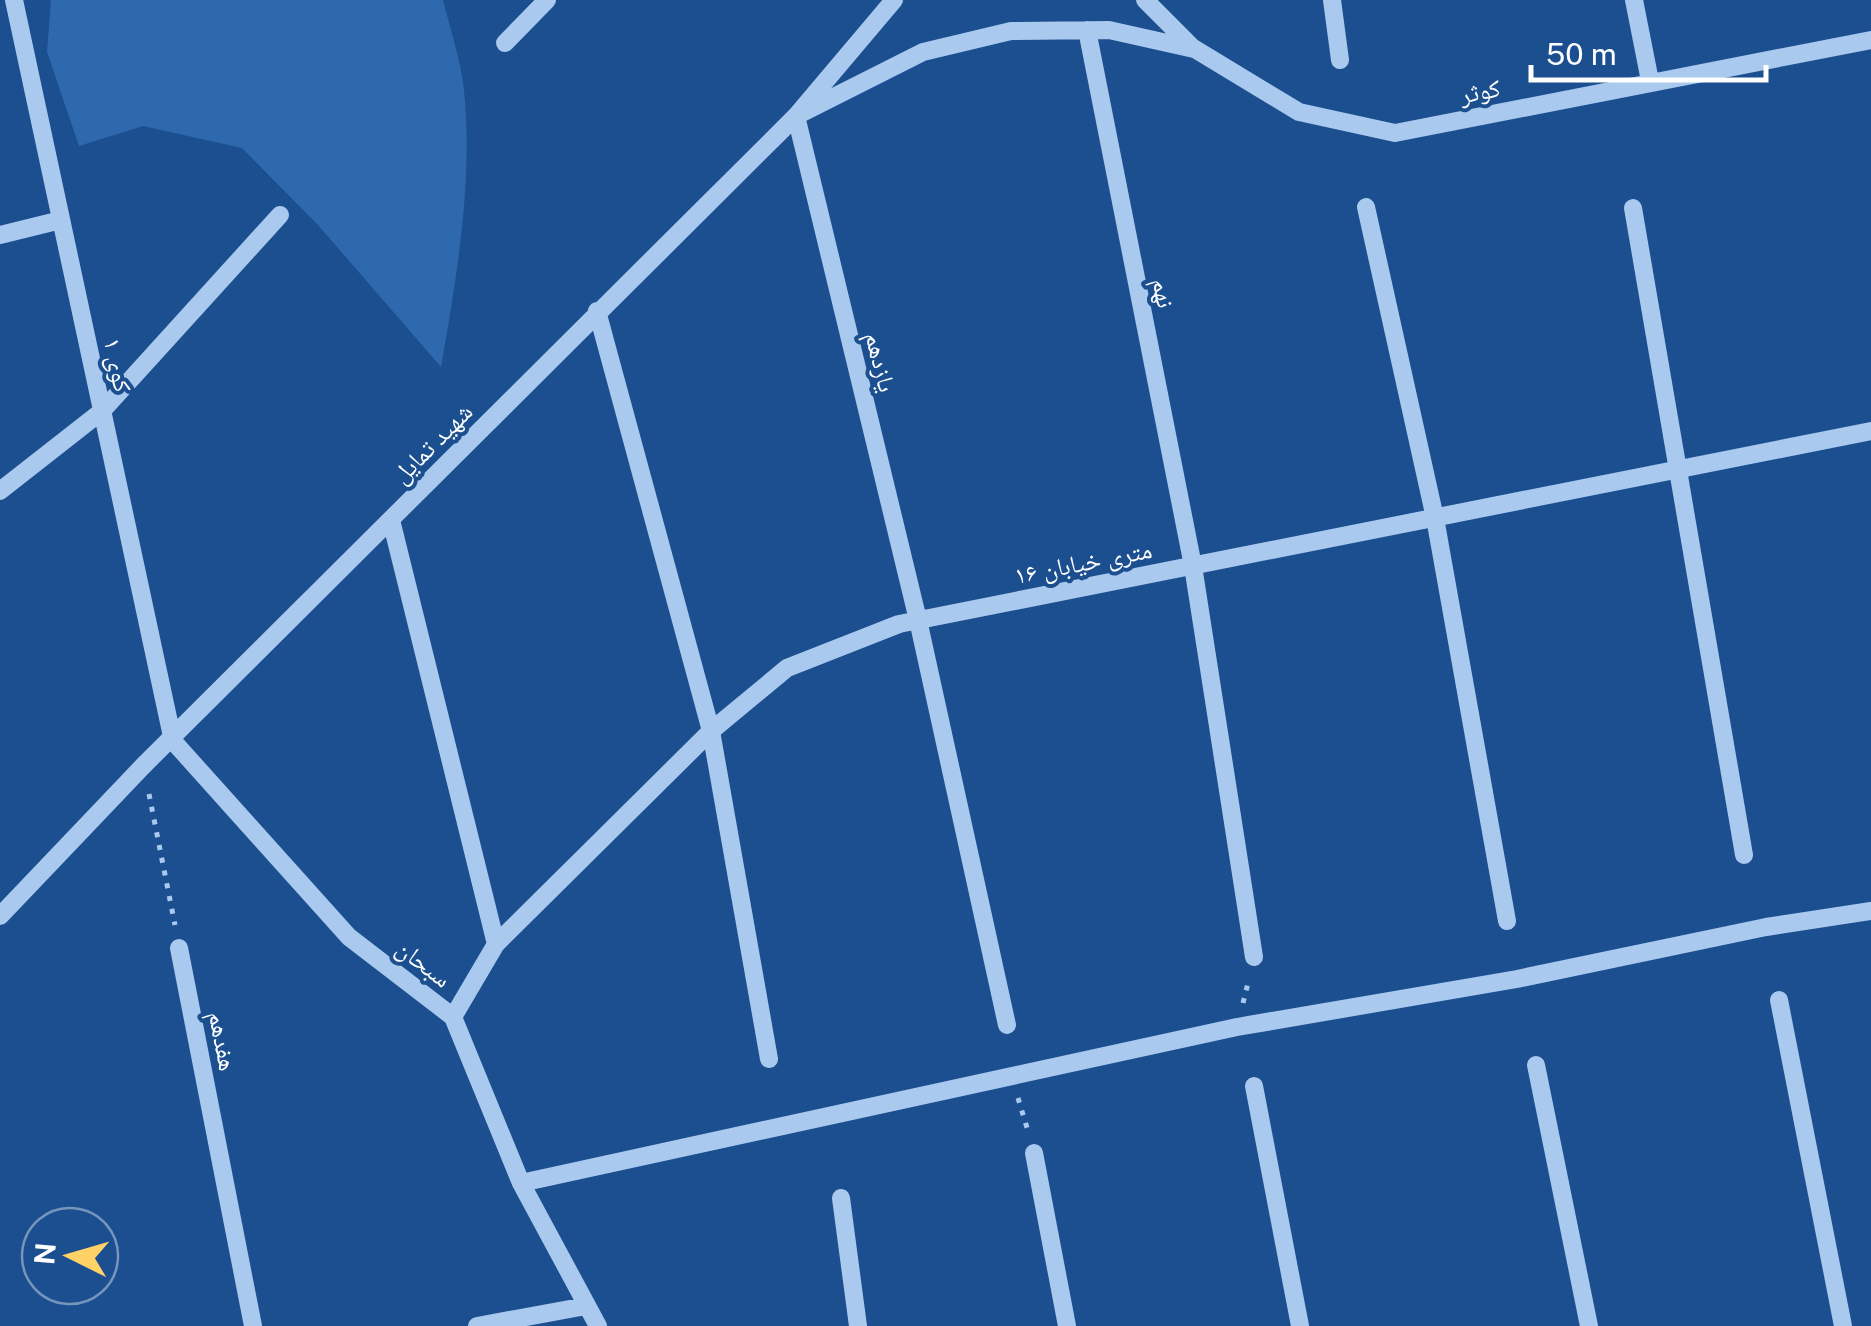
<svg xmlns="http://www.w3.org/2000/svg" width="1871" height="1326" viewBox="0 0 1871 1326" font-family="'Public Sans','Noto Naskh Arabic',sans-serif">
<rect width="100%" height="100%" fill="#1b4f8f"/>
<path fill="#2e69ad" d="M51 0H443C450 29 461 60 464 90 473 184 457 275 441 367L318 225 242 148 143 126 79 146 47 52Z"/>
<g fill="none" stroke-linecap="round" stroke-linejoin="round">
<path stroke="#a9c9ee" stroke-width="5" stroke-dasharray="5 8" stroke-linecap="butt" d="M149 794 175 925
M1243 1003 1249 979
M1018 1098 1028 1131"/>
<path stroke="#a9c9ee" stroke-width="18" d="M14 0 173 741 349 937 453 1017 521 1183 598 1326
M1332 0 1340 60
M1634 0 1650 81
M1087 30 1193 566 1254 957
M505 43 547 0
M1185 43 1299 112 1395 133 1871 40
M1366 207 1435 518 1507 921
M1633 208 1744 855
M0 235 61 220
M597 311 711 731 769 1059
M0 491 102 411 280 215
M391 520 496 944
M0 916 143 766 796 116 894 0
M179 948 253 1326
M1779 1000 1843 1326
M453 1017 496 944 711 731 787 668 899 624 1871 431
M1007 1025 918 620 796 116 923 52 1011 31 1109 30 1194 49 1145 0
M1536 1065 1589 1326
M1254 1086 1300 1326
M1034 1153 1067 1326
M521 1183 1237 1027 1517 979 1766 927 1871 911
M841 1198 858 1326
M477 1326 586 1306"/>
</g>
<g text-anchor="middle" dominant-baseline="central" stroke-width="8" stroke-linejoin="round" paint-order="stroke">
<g font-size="25" fill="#fff" stroke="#1b4f8f">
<text transform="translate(1480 91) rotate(-11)">کوثر</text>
<text transform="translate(1164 293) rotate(79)">نهم</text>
<text transform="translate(881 362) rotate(76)">یازدهم</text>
<text transform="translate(118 365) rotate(78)">کوی ۱</text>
<text transform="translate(432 443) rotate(-45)">شهید تمایل</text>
<text transform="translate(1083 562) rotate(-11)">۱۶ متری خیابان</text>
<text transform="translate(424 963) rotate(38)">سبحان</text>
<text transform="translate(223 1041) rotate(79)">هفدهم</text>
</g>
</g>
<g transform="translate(70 1256) rotate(275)"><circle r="48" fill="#1b4f8f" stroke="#7695bc" stroke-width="2.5"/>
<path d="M0-8L18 38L0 25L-18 38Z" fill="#ffd166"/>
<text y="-15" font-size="28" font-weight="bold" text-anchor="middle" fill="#ffffff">N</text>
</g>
<path d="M1531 65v15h235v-15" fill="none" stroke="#ffffff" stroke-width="5"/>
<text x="1546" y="65" font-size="30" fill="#ffffff" stroke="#1b4f8f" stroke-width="8" paint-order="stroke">50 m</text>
</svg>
